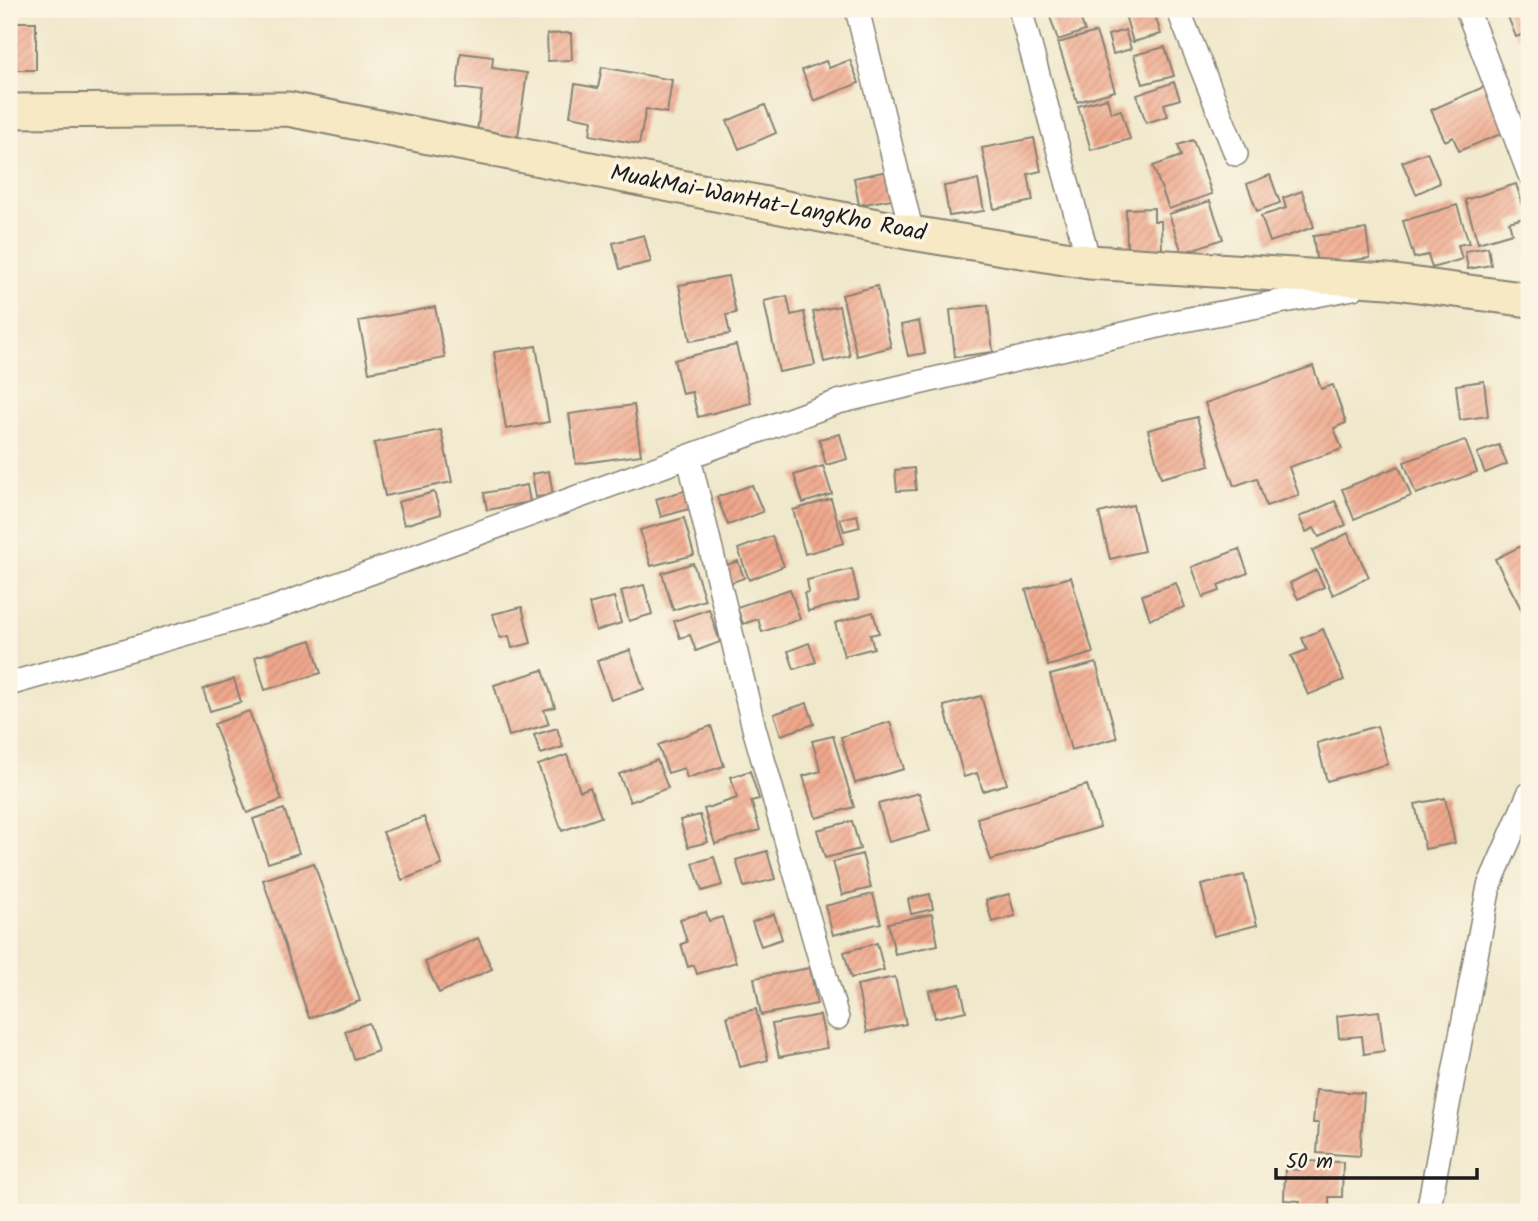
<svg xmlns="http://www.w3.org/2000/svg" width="1538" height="1221" viewBox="0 0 1538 1221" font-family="Kalam,sans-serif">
<defs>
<pattern id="building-hatch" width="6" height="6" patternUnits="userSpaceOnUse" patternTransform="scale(1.75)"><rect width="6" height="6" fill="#efa78c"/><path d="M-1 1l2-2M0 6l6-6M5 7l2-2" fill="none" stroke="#cc8f78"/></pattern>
</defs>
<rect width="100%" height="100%" fill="#fcf5e5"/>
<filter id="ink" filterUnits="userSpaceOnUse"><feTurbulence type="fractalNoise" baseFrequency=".0143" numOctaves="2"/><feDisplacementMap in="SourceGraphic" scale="14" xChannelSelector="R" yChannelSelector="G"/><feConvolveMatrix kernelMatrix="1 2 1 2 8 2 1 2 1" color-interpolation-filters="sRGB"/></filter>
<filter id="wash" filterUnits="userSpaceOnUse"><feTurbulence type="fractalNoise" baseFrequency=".00686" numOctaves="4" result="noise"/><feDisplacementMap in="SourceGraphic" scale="28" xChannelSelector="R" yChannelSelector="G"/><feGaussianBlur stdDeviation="1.57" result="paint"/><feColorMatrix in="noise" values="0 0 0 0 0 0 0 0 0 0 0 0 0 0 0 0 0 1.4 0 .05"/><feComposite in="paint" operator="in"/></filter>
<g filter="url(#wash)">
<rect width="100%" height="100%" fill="#f0e8cb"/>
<g id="blocks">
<path fill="url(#building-hatch)" d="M1055 9H1077L1085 31 1058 40 1048 11Z
M1145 9H1153L1161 34 1133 42 1125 15Z
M1505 9H1529V32L1516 37Z
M9 22H36V70H9Z
M1125 30 1131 49 1113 54 1108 35Z
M1096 32 1115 91 1077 102 1058 43Z
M571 33 572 60 548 61 547 34Z
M1165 47 1174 76 1143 84 1134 55Z
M461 53 493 57 492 68 527 73 518 137 477 132 482 91 457 88Z
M850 60 859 83 814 101 802 70 826 61 829 68Z
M602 67 672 80 667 113 646 109 639 144 590 135 592 120 570 116 575 84 598 88Z
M1174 82 1180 99 1164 104 1168 116 1146 123 1137 95Z
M1488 85 1508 131 1459 151 1453 137 1445 141 1431 110Z
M1107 98 1111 113 1121 110 1130 139 1091 150 1078 106Z
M765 105 776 133 739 149 727 121Z
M1034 138 1041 171 1028 174 1033 201 994 209 982 148Z
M1193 140 1212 194 1169 209 1153 166 1181 156 1178 145Z
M1427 152 1440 183 1416 194 1402 162Z
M892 170 897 198 859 205 854 178Z
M1270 175 1280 203 1257 211 1247 184Z
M978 180 984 211 949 216 944 186Z
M1516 184 1527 217 1509 222 1512 233 1478 243 1465 200Z
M1302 191 1314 227 1270 242 1261 216 1286 208 1283 198Z
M1210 201 1223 239 1182 253 1169 214Z
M1457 205 1469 243 1458 245 1462 259 1432 268 1428 255 1414 258 1403 221Z
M1154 208V221H1161L1162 249H1127L1126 209Z
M1366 229 1370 258 1317 265 1313 236Z
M644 235 651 262 620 269 613 243Z
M1488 247 1491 265 1468 269 1465 251Z
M728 276 736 313 726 315 730 334 690 341 679 285Z
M877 286 891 347 857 356 842 295Z
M787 296 791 315 804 312 815 365 779 372 764 301Z
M988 305 993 352 955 357 950 310Z
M839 306 850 356 824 362 813 312Z
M435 307 445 358 369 372 359 321Z
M919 321 925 353 908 356 901 325Z
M736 345 751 403 698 417 692 392 682 394 674 360Z
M536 346 549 422 506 429 494 352Z
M1313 366 1321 389 1333 385 1346 423 1334 428 1342 449 1289 467 1299 495 1266 506 1257 478 1234 486 1205 403Z
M1484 381 1488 416 1460 420 1456 385Z
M634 405 641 455 576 464 569 414Z
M1197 417 1210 465 1161 478 1148 430Z
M441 430 452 482 385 496 374 443Z
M840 434 847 459 826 465 819 439Z
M1465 440 1477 472 1416 494 1404 462Z
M1499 445 1507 464 1485 473 1477 453Z
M823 466 832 494 803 503 794 475Z
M1399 466 1411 496 1354 519 1342 489Z
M914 468 916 490 897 491 895 470Z
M549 471 553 495 536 497 532 474Z
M527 485 530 502 487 510 484 493Z
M752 485 763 512 728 525 717 497Z
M687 490 692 508 661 517 656 499Z
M434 492 441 514 404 525 398 502Z
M831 499 844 543 805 554 793 510Z
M1335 501 1346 525 1319 537 1314 528 1306 532 1299 517Z
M1133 505 1144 551 1110 559 1099 513Z
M857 515 860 527 844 531 840 519Z
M684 518 694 555 651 566 640 530Z
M1348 533 1369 577 1333 595 1312 551Z
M772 536 784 566 749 580 738 549Z
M1529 542V624L1495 559Z
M1239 549 1248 573 1218 585 1220 591 1203 597 1192 567Z
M738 561 744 578 730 583 724 566Z
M693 563 705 600 673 610 662 573Z
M852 569 859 599 808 611 804 593 809 592 807 580Z
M1316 570 1324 587 1298 599 1290 583Z
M1071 577 1093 653 1048 666 1026 590Z
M1176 583 1185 607 1150 619 1142 595Z
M644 585 652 614 629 621 621 591Z
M790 589 800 619 762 632 758 619 743 624 737 607Z
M614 597 621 623 596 631 589 604Z
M522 607 531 643 512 648 509 636 500 638 493 614Z
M709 609 720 642 696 651 690 635 680 638 674 621Z
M873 612 879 633 870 635 874 648 844 656 835 623Z
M1323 629 1344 680 1308 695 1291 656 1307 650 1302 638Z
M311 640 321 673 265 690 255 657Z
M809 643 816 662 794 669 788 651Z
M630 650 644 689 611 700 597 661Z
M1096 663 1117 738 1071 750 1050 675Z
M543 670 555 707 544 710 549 724 509 736 494 685Z
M234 679 241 702 210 711 203 689Z
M981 696 1007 784 983 791 977 773 964 777 944 706Z
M807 703 814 724 781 735 774 714Z
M249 711 282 800 247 813 214 724Z
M890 722 904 769 855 783 841 737Z
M711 726 724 766 687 778 684 768 668 773 658 745Z
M1377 726 1388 764 1327 781 1317 743Z
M557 728 563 747 541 754 534 735Z
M833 736 854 807 816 818 803 776 821 771 812 741Z
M567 755 580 791 590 787 601 817 562 831 538 765Z
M657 760 668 788 630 802 619 774Z
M750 771 759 799 751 801 760 830 715 844 704 809 737 798 731 777Z
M1087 785 1100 827 991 860 977 818Z
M919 793 930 831 889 842 878 804Z
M1445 798 1455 843 1425 849 1415 804Z
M284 809 299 853 268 863 253 819Z
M700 815 708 842 688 847 680 820Z
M424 817 442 865 402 880 383 832Z
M852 821 860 849 825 858 817 830Z
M767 851 775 879 744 887 736 860Z
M862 854 871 888 842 895 833 862Z
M714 857 722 885 702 891 693 863Z
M314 863 360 1001 309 1018 263 880Z
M1244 875 1257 925 1214 936 1201 885Z
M873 894 881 923 833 935 825 906Z
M930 894 933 909 911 914 908 899Z
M1009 894 1015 916 992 922 986 900Z
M706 912 709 921 722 917 736 962 697 974 694 965 688 967 681 944 687 942 680 919Z
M774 914 782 939 761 946 752 922Z
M932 914 938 945 895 954 888 923Z
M478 938 492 969 439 993 425 962Z
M877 943 884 970 851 978 844 952Z
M810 968 817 1004 761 1015 754 978Z
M895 977 906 1024 867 1032 857 985Z
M960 984 966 1011 935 1018 929 991Z
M756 1009 768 1060 740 1067 727 1016Z
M1379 1011 1384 1051 1364 1054 1362 1036 1339 1038 1337 1016Z
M820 1015 827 1048 779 1057 772 1024Z
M369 1023 378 1051 354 1059 345 1031Z
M1316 1090 1364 1093 1360 1156 1317 1153 1319 1123H1313Z
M1301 1161 1343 1162 1342 1197H1329V1212L1299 1211 1300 1201 1284 1200 1285 1169 1301 1170Z"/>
</g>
</g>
<g filter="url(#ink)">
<use href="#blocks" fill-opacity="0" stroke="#868274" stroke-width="2"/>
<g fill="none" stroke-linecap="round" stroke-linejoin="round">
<g stroke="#868274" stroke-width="26">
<path id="minor" d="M857 9 912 233
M1020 9 1089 262
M1178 9 1236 154
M1467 9 1529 173
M689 458 754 728 837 1018
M9 684 271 609 838 402 1179 321 1353 288
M1428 1212 1489 886 1529 794"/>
</g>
<g stroke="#868274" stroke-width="37">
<path id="secondary" d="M9 111 288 109 912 233 1089 262 1388 281 1529 300"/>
</g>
<use href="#minor" stroke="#fff" stroke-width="23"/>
<use href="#secondary" stroke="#f7e9c3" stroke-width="33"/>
</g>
</g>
<g text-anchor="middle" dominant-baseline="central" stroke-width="7" stroke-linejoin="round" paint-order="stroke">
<g font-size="23" fill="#1c1c1c" stroke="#fcf5e5">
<text transform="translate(768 204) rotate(11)">MuakMai-WanHat-LangKho Road</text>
</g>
</g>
<rect width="1538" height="1221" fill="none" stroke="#fcf5e5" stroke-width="35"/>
<path d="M1276 1168v10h201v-10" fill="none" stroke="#1c1c1c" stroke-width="3.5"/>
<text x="1286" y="1168" font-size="21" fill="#1c1c1c" stroke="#fcf5e5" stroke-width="5" paint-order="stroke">50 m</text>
</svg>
